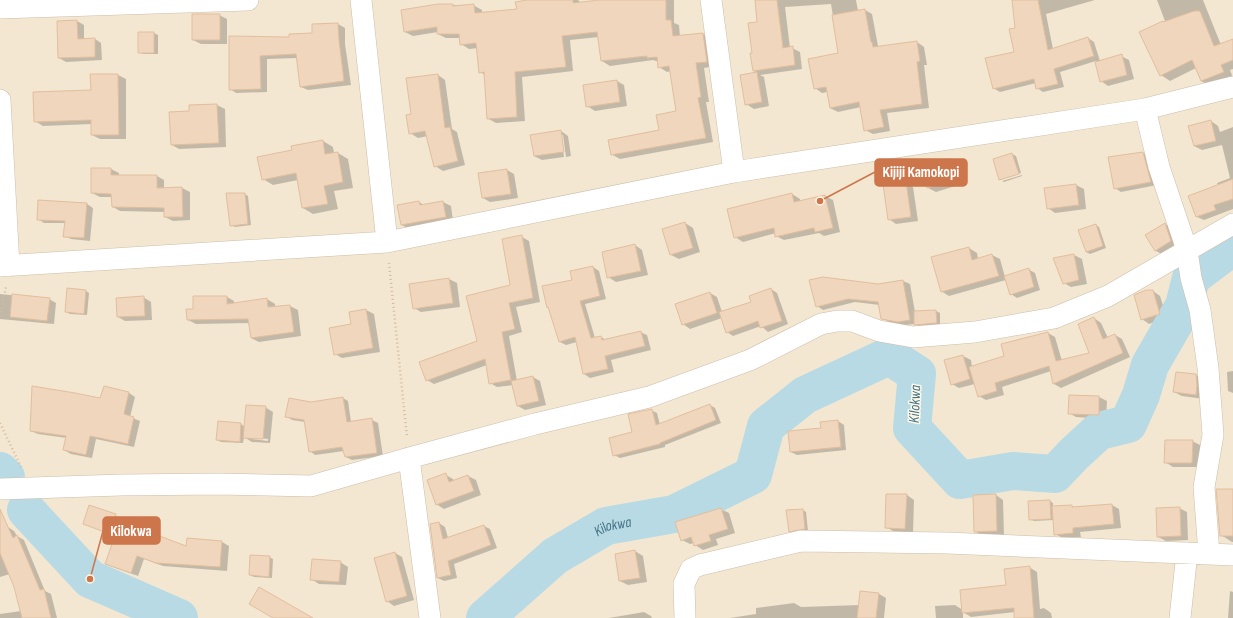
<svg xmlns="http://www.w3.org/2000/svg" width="1233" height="618" viewBox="0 0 1233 618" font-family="'Sofia Sans Condensed',sans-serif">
<rect width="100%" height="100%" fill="#fcf5e3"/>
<path fill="#f3e7d2" d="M0 0H1233V618H0Z"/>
<path fill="#0003" fill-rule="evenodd" d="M532 0H578L581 3 609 0H674V23L679 25 680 37 703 34 711 39 715 66 704 68 709 102H706L713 142 620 159 611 154 660 131 677 112 671 71 667 72 659 67V62L653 60 610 66 602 61 599 37 570 40 573 71 522 77 525 121 496 123 487 118 485 75 480 72 478 48 469 49 461 44 460 38H446L438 34V32L413 36 405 32 439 5H473L482 10V13L518 10Z
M756 0H856L858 11 865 10 872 14 878 46 880 47 917 42 924 47 927 65H924L929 108 887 113 890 131 873 134 865 130 861 107 838 112 830 108 827 92 822 93 815 88 839 53 831 4 785 7 790 48H792L800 52 802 69 760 75 764 77 769 106 754 109 746 104 741 76 758 73 754 71V53L758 22Z
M1013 0H1095L1046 14 1053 49 1088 38 1094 42 1100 61 1121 56 1129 60 1134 79 1108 86 1101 81 1096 61 1060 72 1064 87 1043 92 1037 88 1036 83 1000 92 993 88 1015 52 1016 29Z
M1157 0H1203L1221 45 1233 46V69L1230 70 1233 78 1211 86 1201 81 1196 68 1170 81 1161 75 1141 32 1165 21Z
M219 15 227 19V44H201L193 40Z
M77 21 84 25V40L95 39 101 43 102 60 66 62 59 58Z
M338 24 345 28V44L351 85 308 90 301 87 298 58 267 59V92L236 93 230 89V37L290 38 313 34V25Z
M139 33H154L158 35V54H143L139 52Z
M91 75H118L126 79V139H100L92 135V124L43 126 35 121 92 90Z
M438 75 445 80 452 129 457 132 465 165 443 171 435 166 428 136 418 138 410 133 412 115Z
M617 81 624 85 627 106 595 111 587 106Z
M217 105 225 109 226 147 179 149 172 145 190 112Z
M1211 121 1218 126 1220 132 1233 127V209L1204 220 1197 217 1190 196 1218 185 1217 183 1230 178 1222 145 1202 150 1194 146Z
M561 131 568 136 571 156 566 157 563 135H561L564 157 542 160 534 156Z
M323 141 333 147 334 153H338L348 159 353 188 334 191 338 209 313 214 303 208 298 180 273 185 263 179 293 151Z
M1143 153 1149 156 1157 185 1121 192 1115 188Z
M1012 154 1016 156 1021 173 1002 179V180H1000Z
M949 160 956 165 962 184 936 192 928 188 922 169Z
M92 169H111L119 173V176H157L164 180V189L182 188 190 192V220L173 221 165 217V212L120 211 113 207 112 197H100L92 193Z
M507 170 514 174 518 198 490 202 483 198Z
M1022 175V176L1004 182 1002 181Z
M906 182 913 187 918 221 896 224 889 219Z
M1076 185 1084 189 1086 209 1055 213 1048 208Z
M245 194 248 196 251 225 235 227 231 225Z
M792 194 800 199V201L825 196 833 200 840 232 824 236 819 233 784 240 776 236V233L743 242 735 237 728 210Z
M419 202 424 205 443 202 451 206 453 221 409 229 402 225Z
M87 204 93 208 90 241 71 239 65 236V223H44L38 219Z
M685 223 693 228 700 252 679 259 671 255Z
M1165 224 1173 228 1179 246 1164 255 1156 251 1146 236Z
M1096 225 1099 227 1106 248 1090 254 1086 252Z
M522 237 529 241 540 302 516 307 522 332 509 336 517 381 533 377 540 381 546 405 525 410 518 406 513 385 497 387 490 383 487 365 434 384 427 380 478 342 511 286Z
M635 245 642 250 648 275 616 282 608 277Z
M969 248 977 253 978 259 992 255 1000 259 1005 277 1028 269 1035 273 1040 290 1017 298 1011 294 1006 280 949 296 941 291Z
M1074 255 1082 259 1087 284 1071 287 1064 283 1054 259Z
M593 267 599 271 606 299 585 304 595 338 601 337 606 340 640 332 647 335 651 350 611 360 614 372 590 378 584 374 577 342 566 345 560 342 550 308 548 307 573 280Z
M449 279 457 283 460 307 421 312 414 308Z
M903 281 910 284 915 312 936 311 940 313V325L919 326 914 324 905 325 889 322 882 318 880 305 855 302 823 310 817 306 878 285Z
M771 289 777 293 788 324 768 332 761 326 733 336 727 332 722 318 690 329 683 324 710 293 717 297 722 312 752 303Z
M86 291 89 293 87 315 70 314 66 312Z
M1153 291 1160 296 1167 318 1149 324 1142 319Z
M0 294 49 299 56 303 54 324 0 319Z
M143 297 151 302 152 320 125 321 118 317Z
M227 297 234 301V304L267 299 275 304V307L290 306 298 310 301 336 259 342 251 338 250 323 196 324 188 320 194 309Z
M366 310 374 314 380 352 342 358 335 354 352 325 350 313Z
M1094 318 1101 323 1108 338 1115 335 1122 339 1130 357 1061 388 1054 384 1051 371 1002 387 1004 395 986 400 979 396 975 384 959 388 952 384 963 356 971 360 972 367 1006 357 1048 333 1055 337 1062 361 1091 354Z
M1233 371V393L1228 391 1227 372Z
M1176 373 1196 375 1204 379V399L1182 396 1174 392Z
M105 387 129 393 135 397 130 417 140 421 134 447 96 439 92 458 71 454 64 450 67 438 38 434 31 431 101 400Z
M1070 396 1099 397 1107 401 1106 419 1076 417 1069 413Z
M343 398 348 401 351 422 372 420 378 423 383 456 352 460 346 457 344 451 315 455 310 451 305 422 292 420 286 416 311 403Z
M710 405 715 408 721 423 665 445V447L620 458 614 455 651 410 657 413 660 425Z
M265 407 273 412 270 443 252 442 244 437 243 443 221 442 217 440 241 424 245 427ZM251 437 268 439V441L251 439Z
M838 421 844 425 846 450 797 455 791 452 822 429Z
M1192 441 1200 445V467H1173L1165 462Z
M446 475 453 479 454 481 468 476 476 480 481 495 444 509 436 504Z
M1233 490V542H1232L1221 535Z
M907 495 914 500 913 533 893 531 886 527Z
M996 495 1003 500 1004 535 982 536 975 531Z
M1050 501 1053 503V507L1072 506 1075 508 1112 505 1119 509 1121 528 1080 532 1081 537 1063 538 1055 534 1054 520 1034 521 1030 519Z
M90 507 119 517 114 535 88 525Z
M1179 508 1187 512 1188 540 1166 541 1158 537Z
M721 509 729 513 735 533 716 539 718 545 703 550 695 545 694 543 690 544 682 540Z
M803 510 806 512 808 531 794 533 790 531Z
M121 522 187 548 188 539 222 542 229 546 227 571 163 566 144 559 138 576 113 567 106 563Z
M439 523 445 527 448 538 484 526 490 529 497 548 454 564 457 578 444 581 438 578Z
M8 527 14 531 17 536 24 540 45 591 51 594 57 618H0V614L21 611 15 587 10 574 0 577V530Z
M635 551 643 556 647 582 628 585 620 581Z
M395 553 402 557 414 600 394 606 387 601Z
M269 557 273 559 272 578 254 577 250 575Z
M340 562 348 567 346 585 319 584 311 579Z
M1029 567 1037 572 1040 609 1044 608 1051 613 1052 618H1015V612L971 617 963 612V618H936L935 606 955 605 963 610 1007 586Z
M1230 591 1233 592V618H1228Z
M879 594 886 598 884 618H730L756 614V608L794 603 801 607 860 605Z
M644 612 651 616 652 618H609Z"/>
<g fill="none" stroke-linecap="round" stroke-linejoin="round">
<g stroke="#b8dae4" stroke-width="38">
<path d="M0 471 6 477"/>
<path d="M26 510 90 579 179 618"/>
<path id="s1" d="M485 618 555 556 606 526 674 514 753 475 766 426 805 395 889 356 917 374 912 428 960 480 1013 471 1055 474 1074 454 1099 431 1128 424 1141 395 1150 365 1184 306 1191 278 1233 246"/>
</g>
</g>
<path fill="#f0d6bc" stroke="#e2be9c" d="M527 0H573V3L599 0H666V20H671L673 36 703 33 707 62 696 63 701 97 698 98 706 138 611 155 608 140 659 130 656 115 676 111 669 66 658 68 657 57 647 58V56L601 61 597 32 562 36 566 67 515 72 517 117 487 119 484 72 479 73 476 43 460 45 459 34H437V27L404 32 401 10 438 4H453V6L474 4 475 13 517 9 515 2Z
M755 0H777L783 48 793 46 795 65 753 71 750 53H752L748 23 757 22Z
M1012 0H1038L1048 50 1088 37 1094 56 1054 69 1058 84 1036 89 1034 79 993 89 985 58 1014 52 1009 29 1015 28Z
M865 9 871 42H872L873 47 917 41 920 61 917 62 922 104 880 110 884 127 864 131 859 102 830 108 826 87 814 89 808 59 838 53 832 15Z
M1194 11H1200L1214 46 1233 39V60L1221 65 1224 72 1201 81 1192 60 1160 76 1139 32 1163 21V22Z
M192 14H220V40H192Z
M77 20 78 39 95 38V57L58 58 57 21Z
M338 23 339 40 344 81 300 87 296 54 260 56 261 89 229 90V36L289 37V34L312 33V24Z
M138 32H154V53H138Z
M1122 54 1127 75 1100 82 1095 62Z
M757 72 762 102 745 105 740 75Z
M90 74H118L119 135H91V120L34 122 33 92 91 90Z
M438 74 445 128 450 127 458 161 434 167 425 131 409 134 406 115 411 114 406 78Z
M617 80 620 102 586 107 583 85Z
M217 104 219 143 171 145 169 112 189 111V105Z
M1211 120 1216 141 1194 146 1188 126Z
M561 130 564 152 534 156 530 135Z
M323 140 325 154 338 152 343 182 324 186 328 204 302 208 296 173 262 180 257 157 292 150 291 146Z
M1143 152 1151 182 1114 189 1108 157Z
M1012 153 1019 174 999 180 993 159Z
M949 159 955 179 927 188 921 168Z
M91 168H111V175H157V188L182 187 183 217H164V208L112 207 111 194 91 193Z
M507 169 511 194 482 198 478 173Z
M1233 179V199L1214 205 1216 210 1196 217 1188 196Z
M906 181 911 217 888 220 883 184Z
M1076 184 1079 205 1047 209 1044 188Z
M226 193H245L248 224 230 226Z
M792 193 794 202 825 195 833 228 815 232 814 228 775 237 774 228 734 238 727 209Z
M38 200 87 203 84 238 63 237 65 221 37 220Z
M419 201 420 205 443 201 446 217 401 225 397 205Z
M685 222 693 248 670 255 662 229Z
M1165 223 1171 241 1155 251 1145 235Z
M1096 224 1103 246 1086 252 1078 230Z
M522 235 533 298 509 303 515 329 502 332 511 380 489 384 485 359 426 381 419 362 477 341 466 296 510 285 502 239Z
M635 244 641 271 607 278 602 252Z
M969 247 972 260 992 254 999 276 941 292 931 257Z
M1074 254 1079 280 1063 284 1053 258Z
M593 266 600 296 580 301 591 338 601 336 602 340 641 331 645 346 605 356 608 369 583 374 575 337 559 342 548 307 547 308 542 286 572 280 570 271Z
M1029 268 1034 287 1010 295 1004 276Z
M823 277 878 284 903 280 910 320 898 322 881 319 878 302 848 299 816 307 809 280Z
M449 278 453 303 413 309 409 284Z
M67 288 86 290 84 314 65 312Z
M771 288 782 321 760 328 758 321 726 333 719 312 751 302 749 296Z
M1146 290H1153L1160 314 1141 320 1134 295Z
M710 292 717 313 682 325 675 304Z
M12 294 50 298 47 321 10 317Z
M144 296 145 316 117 317 116 298Z
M193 296H227V304L267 298 268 307 290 305 294 332 251 338 248 319 187 320 186 309H193Z
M366 309 373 348 334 355 329 328 351 324 349 312Z
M936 310 937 323 914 325V311Z
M1094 317 1103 339 1115 334 1123 353 1053 384 1049 366 995 383 997 391 978 397 969 367 1004 356 1001 344 1048 332 1056 361 1089 353 1078 324Z
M963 355 970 379 951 385 944 360Z
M1176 372 1196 374 1197 386 1196 395 1173 392Z
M533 376 539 401 517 406 511 381Z
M32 386 75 393 100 398 104 386 129 392 124 414 134 417 128 444 90 436 86 455 63 450 66 436 30 431Z
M1069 395 1099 396V415L1068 414Z
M343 397 347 422 372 418 377 453 345 457 342 447 309 452 304 420 285 417 289 398 311 402Z
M710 404 716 420 660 443V444L613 456 609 438 632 432 628 414 652 409 656 425Z
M246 405 266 406 263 439 243 438Z
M838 420 841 447 790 452 788 431 821 428 820 422Z
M218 421 241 423 240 442 216 440Z
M1165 440H1193L1192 463H1164Z
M446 473 449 482 468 475 474 491 436 505 427 480Z
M1216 489H1233V536H1220Z
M886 494H907L905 529 885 528Z
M996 494 997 531 974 532 973 495Z
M1050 500 1051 519 1029 520 1028 501Z
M1112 504 1114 524 1073 528V533L1054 535 1052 506 1072 505V507Z
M89 505 116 514 110 534 83 524Z
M1180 507 1181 536 1157 537 1156 508Z
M721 508 728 529 709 535 711 541 694 546 691 537 681 541 675 522Z
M0 509 13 538 17 535 40 590 44 589 51 618H22L14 587 0 553Z
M803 509 805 529 789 532 786 510Z
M120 521 186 546 187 538 222 541 220 567 156 563 137 556 131 573 105 564Z
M439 522 443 539 484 525 491 545 448 561 451 575 437 578 430 524Z
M635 550 640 578 619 581 615 554Z
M395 552 407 596 386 602 374 558Z
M250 555 270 556 269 577 249 575Z
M312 559 341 561 339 582 310 580Z
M1030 566 1034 618H1014V608L962 613 960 590 1006 585 1004 569Z
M259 587 313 618H273L249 604Z
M860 591 879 593 876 618H857Z"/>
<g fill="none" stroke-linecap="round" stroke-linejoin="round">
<g stroke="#cdbdaa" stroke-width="22">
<path id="minor" d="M361 0 387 242
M711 0 734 172
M0 8 248 0
M0 100 9 266
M1145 109 1159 167 1187 250 1191 278 1200 310 1208 368 1213 435 1204 487 1209 554
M0 266 387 242 734 172 1145 109 1233 87
M409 458 430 618
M0 489 121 485 218 484 311 486 409 458 535 424 649 397 750 360 821 324 837 321H852L879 331 913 337 975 332 1054 318 1108 296 1233 224
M685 618 684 584 691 569 700 565 801 541 947 543 1233 555
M1180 618 1187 553"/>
</g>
<path stroke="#d5b99f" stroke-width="2.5" stroke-dasharray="1 3" stroke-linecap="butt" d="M389 263 407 437
M0 316 6 287
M0 423 21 467"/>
<use href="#minor" stroke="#fff" stroke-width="21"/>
</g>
<g text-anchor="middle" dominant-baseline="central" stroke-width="3" stroke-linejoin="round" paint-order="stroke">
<g font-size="15" font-style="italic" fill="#447486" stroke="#fff8e9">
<text transform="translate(915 404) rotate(-88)">Kilokwa</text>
<text stroke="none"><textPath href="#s1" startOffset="159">Kilokwa</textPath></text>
</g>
</g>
<path fill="none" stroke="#cd764b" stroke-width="1.5" d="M820 201L875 172M90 579L103 531"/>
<g fill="#cd764b" stroke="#fff8e9" stroke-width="1.5">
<circle cx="820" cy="201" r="4"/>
<circle cx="90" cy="579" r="4"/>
</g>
<g fill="#cd764b" stroke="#cd764b" stroke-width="1.5">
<rect x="875" y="159" width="92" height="27" rx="4"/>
<rect x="103" y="517" width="57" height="27" rx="4"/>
</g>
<g font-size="15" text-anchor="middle" font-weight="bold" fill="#fff">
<text x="921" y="177">Kijiji Kamokopi</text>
<text x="131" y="536">Kilokwa</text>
</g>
</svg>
